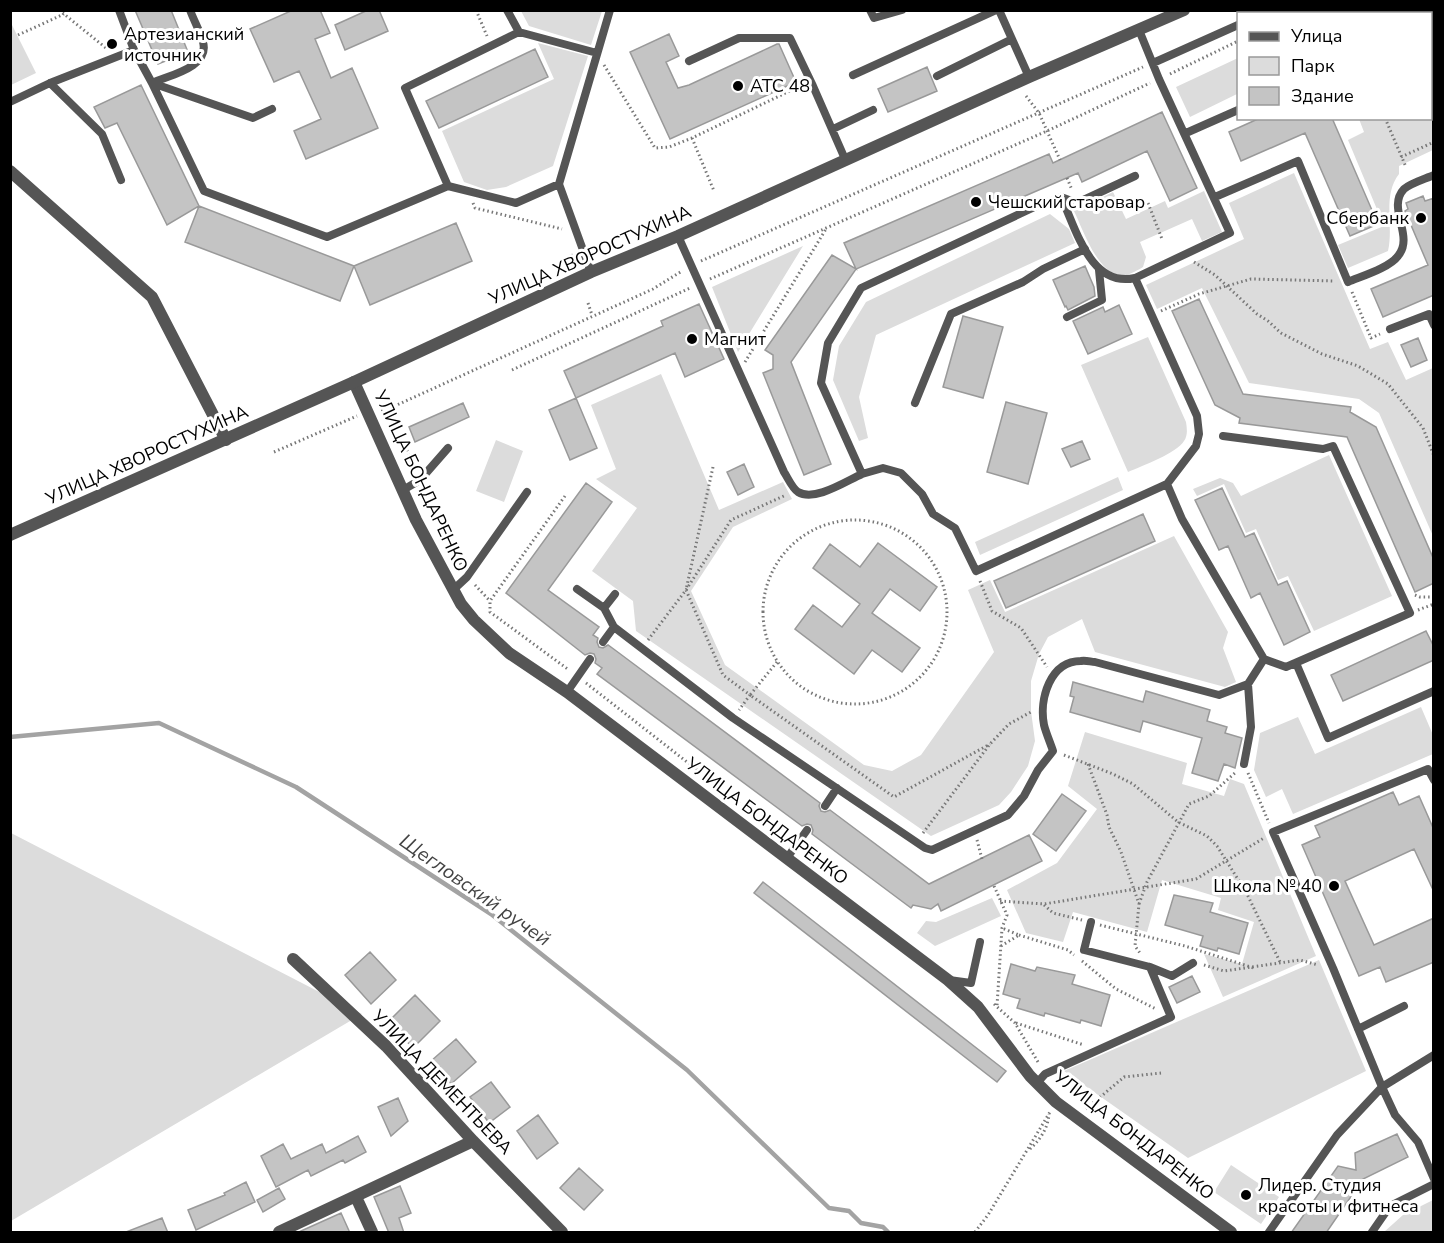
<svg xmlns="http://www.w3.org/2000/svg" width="1444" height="1243" viewBox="0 0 1444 1243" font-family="'Nunito Sans',sans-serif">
<rect width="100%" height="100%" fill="#fff"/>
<path fill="#dcdcdc" d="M521 11H602L591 45 529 26Z
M10 21 36 73 11 85H10Z
M538 43 588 56 553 166 506 187 487 190 464 182 442 131 554 79Z
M1431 52 1434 59 1433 150 1399 166V174C1382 196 1394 225 1388 251L1348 268 1338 245 1384 226 1348 140 1364 132 1359 119 1430 118Z
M1238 58 1237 94 1190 117 1176 87Z
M1294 173 1370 349 1388 342 1406 380 1433 368V536L1379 413 1359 399 1249 383 1202 288 1157 309 1146 285 1244 239 1229 203Z
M1204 191 1222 232 1202 241 1192 219 1140 242 1146 257 1143 267C1138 270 1131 274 1126 275 1099 280 1083 229 1074 211L1113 192 1126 219 1165 201 1168 208Z
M1050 214 1069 229 1075 243 876 335 859 397 868 438 859 441 833 380 839 346 866 302Z
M803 246 738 352 712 287Z
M1148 337 1186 422C1187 429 1188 435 1184 441 1177 453 1142 466 1128 472L1081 365Z
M661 374 719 510 783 482 792 499 733 527 691 591 725 665 864 765 892 771 921 755 994 652 968 590 990 580 1005 612 1174 536 1228 632 1223 648 1236 682 1225 687 1095 652 1082 619 1048 637 1039 654 1031 681V711L1035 741 1028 766 1011 792 999 805 931 836 636 631 633 601 592 571 637 508 596 479 616 469 591 405Z
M496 440 523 451 504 502 476 491Z
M1329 455 1392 596 1314 631 1288 576 1278 580 1256 529 1246 533 1224 484 1197 496 1193 489 1220 478 1233 483 1241 496Z
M1118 477 1123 490 980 555 975 542Z
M1421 707 1433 735V754L1293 814 1282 789 1266 797 1254 770 1260 733 1298 717 1315 754Z
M1085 732 1187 763 1182 784 1224 796 1230 779 1244 784 1316 956 1223 997 1204 954 1242 964 1254 922 1218 910 1221 898 1162 880 1147 932 1073 912 1063 942 1026 933 1007 890 1057 863 1097 809 1068 786Z
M11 833 362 1014 11 1221Z
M992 898 1001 916 935 946 917 933 926 921 936 922Z
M1319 960 1366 1071 1188 1158 1064 1071Z
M1231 1165 1279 1197 1261 1224 1214 1192Z
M1433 1200V1232H1384L1403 1215Z"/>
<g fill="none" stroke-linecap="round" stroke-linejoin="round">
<path stroke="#a3a3a3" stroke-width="4.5" d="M10 737 159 723 296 787 491 914 687 1070 829 1208 849 1211 861 1223 883 1227 888 1232"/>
</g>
<path fill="#c4c4c4" stroke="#999" stroke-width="1.5" d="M135 10H171L188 52 158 64Z
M293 10H320L330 33 315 39 331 78 352 68 378 128 306 159 294 131 321 119 299 71 274 82 250 29Z
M368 10H379L388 31 345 50 335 25Z
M669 34 679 56 666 62 678 88 689 85 777 44H779L796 82 670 139 630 52Z
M535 49 548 77 439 128 426 101Z
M927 67 937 91 888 112 878 89Z
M141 85 199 206 167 225 117 123 105 128 94 107Z
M1162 112 1197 188 1170 201 1147 151 1082 182 1078 173 856 269 791 362 831 464 804 475 763 373 773 369V355L765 350 832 255 856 269 844 243 1049 154 1053 163Z
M1260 118H1332L1378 224 1350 236 1305 133 1241 161 1229 132Z
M1423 196 1425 201 1434 198V295L1383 317 1371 289 1428 265 1405 211 1408 209 1406 203Z
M199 206 354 266 340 301 185 242Z
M456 223 472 261 370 305 354 266Z
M1085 266 1094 287 1095 296 1068 310 1066 306 1065 307 1053 280Z
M1199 299 1243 394 1351 407 1350 412 1376 427 1434 560V583L1415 592 1347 437 1239 423 1240 418 1215 405 1172 311Z
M699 304 724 359 685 377 675 353 576 398 564 371 663 326 661 321Z
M1119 305 1132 334 1088 354 1073 321 1103 307 1105 312Z
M963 316 1003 327 983 398 943 387Z
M1418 338 1427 360 1411 367 1401 345Z
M576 398 597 448 570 460 549 410Z
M1006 402 1047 413 1028 484 987 472Z
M463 403 469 417 415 442 409 427Z
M1082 441 1090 459 1071 467 1062 449Z
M744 464 754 487 738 495 727 472Z
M586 483 612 502 548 590 599 627 593 635 598 638 597 642 599 647 603 648 608 645 615 650 820 803 819 806 821 811 825 812 830 810 929 884 1029 835 1042 861 941 911 938 904 931 909 913 905 911 908 812 834 813 830 811 825 807 824 802 826 597 674 602 668 595 663 596 659 594 654 590 653 585 655 506 593Z
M1222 488 1245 537 1254 533 1278 585 1287 581 1310 632 1284 645 1260 593 1251 598 1228 546 1219 550 1195 500Z
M1143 514 1155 541 1006 608 994 581Z
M878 543 937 587 920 611 890 589 872 613 920 648 902 672 872 650 854 674 795 629 813 605 842 627 860 604 813 568 830 544 860 567Z
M1426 631 1434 647V660L1343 701 1331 675Z
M1073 682 1143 702 1146 691 1210 710 1207 721 1227 727 1225 733 1242 738 1235 768 1224 764 1218 781 1192 773 1202 738 1143 721 1140 732 1070 712 1074 697 1070 696Z
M1393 792 1399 805 1419 796 1434 830V892L1414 849 1345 881 1374 945 1434 918V962L1386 982 1380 967 1359 976 1302 845 1320 837 1315 826Z
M1062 794 1086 811 1056 851 1033 834Z
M763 882 1006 1071 997 1082 754 893Z
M1174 895 1213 903 1210 912 1248 923 1239 954 1218 948 1217 951 1200 946 1203 936 1165 925Z
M370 952 396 980 371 1004 345 975Z
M1011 964 1035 971 1037 967 1075 975 1072 984 1110 995 1101 1026 1081 1020 1080 1023 1045 1013 1044 1016 1017 1008 1020 999 1003 994Z
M1192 976 1200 992 1177 1003 1169 987Z
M415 995 440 1021 413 1048 388 1022Z
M456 1039 476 1062 451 1084 431 1061Z
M491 1082 510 1107 489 1123 470 1097Z
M398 1098 408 1121 391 1136 378 1107Z
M538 1115 558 1143 537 1159 517 1131Z
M1397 1134 1408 1157 1363 1179 1326 1233H1291L1338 1166 1356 1170 1355 1153Z
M358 1136 366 1152 345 1163 343 1160 311 1176 308 1170 276 1187 261 1156 283 1144 291 1159 322 1144 326 1153Z
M579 1168 603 1190 584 1210 560 1188Z
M246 1182 255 1202 196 1230 188 1210 225 1195 224 1193Z
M400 1186 411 1213 399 1218 404 1233H389L374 1197Z
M279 1188 285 1199 263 1212 257 1200Z
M341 1213 350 1233H297L301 1231Z
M162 1218 168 1233H126V1232Z"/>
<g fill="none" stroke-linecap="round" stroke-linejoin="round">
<path stroke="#777" stroke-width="3" stroke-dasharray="1.5 3" stroke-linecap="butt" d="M59 10 106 48
M476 10 487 36
M1386 10 1387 14
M1418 10 1419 14
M1371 11 1381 14
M1299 14 1306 11 1308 14
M1391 14 1398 10
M18 35 64 14
M1430 40 1434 47
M604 65 655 148 669 147 692 138 798 87 801 89
M1170 74 1238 41
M1026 96 1039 113 1060 160
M1430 114 1434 121
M1385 118 1406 167
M692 138 714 191
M1401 157 1434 142
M1067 178 1072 190
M473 203 475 208 562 229
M1148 203 1162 239
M571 254 573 264
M701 261 1143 67
M1194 262 1215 275 1257 314 1268 321 1281 333 1322 354 1358 366 1388 384 1423 428 1434 456
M710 279 1047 131 1150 83
M1352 292 1371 338 1380 334
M588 303 592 315
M1161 311 1199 294 1251 279 1335 281
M745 362 826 229
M512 370 690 288
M388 409 415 468
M381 410 388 409 653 289 682 271
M274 452 357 416
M713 467 686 590 723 675 750 695 739 710
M425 490 461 565
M565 496 490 601V612L569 670
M763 612a92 92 0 1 1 184 0a92 92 0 1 1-184 0Z
M980 581 992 611 1021 628 1047 667
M475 585 490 601
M1415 595 1420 597H1434
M1418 610 1434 604
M648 640 686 590 731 520 786 495
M777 662 750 695 894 797 990 744
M586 683 751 812
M1064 755 1113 774 1133 784 1178 822 1207 836 1217 846 1246 892 1281 964
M1088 764 1107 815 1109 827 1121 852 1139 904 1135 946 1140 953
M1248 773 1269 823
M923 833 990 744 1009 724 1031 712
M977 840 982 859
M994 886 1007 915 1002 928 997 1006
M1000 901 1044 904 1196 879 1264 838
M1139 904 1147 882 1189 804 1209 796 1236 772
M1044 905 1053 913 1082 920
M1100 925 1185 946 1254 968
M1019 935 1068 950 1074 955
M1001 946 1019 935 1002 928
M1082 961 1116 989 1156 1009
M1204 965 1224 971 1300 960 1318 965
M994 1004 1015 1023 1038 1062
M1016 1023 1084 1045
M1086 1109 1124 1077 1161 1073
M1030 1149C1040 1140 1048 1128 1049 1114
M975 1232 988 1215 1050 1112"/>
<path stroke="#555" stroke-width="8" d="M190 10C194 21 200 31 203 42 210 67 170 75 152 83L253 118 272 109
M507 10 519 32 597 53
M870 10 874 18 902 10
M999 10 1029 77
M1266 14 1273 10
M519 32 405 88 448 186 516 203 559 184
M134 50 152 83 204 191 327 237 448 186
M689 61 739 38H790L813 86 845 159
M1153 63 1238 25
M853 75 996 10
M937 76 1012 39
M50 83 102 134 121 180
M10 102 50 83 134 50 119 10
M833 129 873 110
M1186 133 1238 110
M1061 197 1077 203 1135 176
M1215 197 1298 161 1348 282C1362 276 1389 268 1398 256 1415 236 1386 208 1404 189 1411 183 1425 179 1434 175
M678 236 784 472C788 478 792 488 798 492 815 502 846 481 862 474L821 383 828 343 861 288 1041 204 1061 197C1076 228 1090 288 1135 278L1230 233 1159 79 1139 30
M591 272 559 184 610 10
M1067 317 1102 300 1099 270
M1390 329 1429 314 1434 325
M915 403 951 314 1023 282 1043 269 1085 249
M1223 436 1323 449 1333 446 1410 613 1286 667 1264 659
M862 474 883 468 901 473 922 494 933 514 955 528 976 571 1167 484 1196 446 1199 434 1197 416 1135 278
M403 490 420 480 448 448
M577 589 604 608 614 627
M453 590 467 577 527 492
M604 608 615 594
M603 642 614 627 733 718 925 848 932 850 1008 815 1024 796 1038 770 1053 751C1050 742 1046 733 1044 725 1039 699 1050 661 1081 661 1086 660 1091 662 1095 662L1219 695 1248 684 1264 659 1182 519 1167 484
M1296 663 1328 738 1434 691
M567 692 590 659
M1244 764 1251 727 1248 684
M825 806 837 788
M787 858 807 830
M1150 967 1172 976 1193 963
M949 980 971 983 980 942
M1358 1029 1404 1006
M1434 1055 1382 1087 1395 1115 1418 1142 1434 1179
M1037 1083 1045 1074 1171 1017 1150 967 1084 950 1091 922
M1269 1232 1337 1135 1382 1087 1333 968 1273 832 1428 769 1434 780
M1372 1232 1390 1206 1434 1184"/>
<path stroke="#555" stroke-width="12" d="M10 171 152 297 226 440
M354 382 416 520 461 604 474 620 509 653 567 692 948 980 978 1007 1030 1076 1056 1102 1231 1232
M293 959 386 1046 473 1141 562 1232
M356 1197 372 1232
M279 1232 473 1141"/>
<path stroke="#555" stroke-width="12" d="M10 535 354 382 591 272 678 236 1029 77 1184 10"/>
</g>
<g fill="#000" stroke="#fff" stroke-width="2">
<circle cx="112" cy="44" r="6"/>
<circle cx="738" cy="86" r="6"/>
<circle cx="976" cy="202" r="6"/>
<circle cx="1421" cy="218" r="6"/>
<circle cx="692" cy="339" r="6"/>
<circle cx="1334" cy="886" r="6"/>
<circle cx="1246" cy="1195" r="6"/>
</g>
<g text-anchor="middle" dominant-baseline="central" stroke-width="6" stroke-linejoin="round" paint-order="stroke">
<g font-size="18" fill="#000" stroke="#fff" text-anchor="start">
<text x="124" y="34">Артезианский<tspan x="124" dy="21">источник</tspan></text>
<text x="750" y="86">АТС 48</text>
<text x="988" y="202">Чешский старовар</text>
<text x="1409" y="218" text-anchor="end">Сбербанк</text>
<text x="704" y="339">Магнит</text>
<text x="1322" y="886" text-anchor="end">Школа № 40</text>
<text x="1258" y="1185">Лидер. Студия<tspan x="1258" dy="21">красоты и фитнеса</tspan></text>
</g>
<g font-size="18" fill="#000" stroke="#fff">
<text transform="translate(590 255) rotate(-24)">УЛИЦА ХВОРОСТУХИНА</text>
<text transform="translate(147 455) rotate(-24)">УЛИЦА ХВОРОСТУХИНА</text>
<text transform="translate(421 481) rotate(65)">УЛИЦА БОНДАРЕНКО</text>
<text transform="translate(767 821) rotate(37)">УЛИЦА БОНДАРЕНКО</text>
<text transform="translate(442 1082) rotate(46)">УЛИЦА ДЕМЕНТЬЕВА</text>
<text transform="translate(1134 1135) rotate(38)">УЛИЦА БОНДАРЕНКО</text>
</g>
<g font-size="20" font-style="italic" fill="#444" stroke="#fff">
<text transform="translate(475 890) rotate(35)">Щегловский ручей</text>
</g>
</g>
<rect width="1444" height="1243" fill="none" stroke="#000000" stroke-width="24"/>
<rect x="1237" y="12" width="195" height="108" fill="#ffffff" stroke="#999999" stroke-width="1.5"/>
<rect x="1249" y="32" width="30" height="9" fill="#555555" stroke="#999999" stroke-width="1.5"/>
<text x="1291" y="42" font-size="18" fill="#000000">Улица</text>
<rect x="1249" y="57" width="30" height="18" fill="#dcdcdc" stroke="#999999" stroke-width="1.5"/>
<text x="1291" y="72" font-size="18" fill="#000000">Парк</text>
<rect x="1249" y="87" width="30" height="18" fill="#c4c4c4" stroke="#999999" stroke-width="1.5"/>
<text x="1291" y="102" font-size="18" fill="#000000">Здание</text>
</svg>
